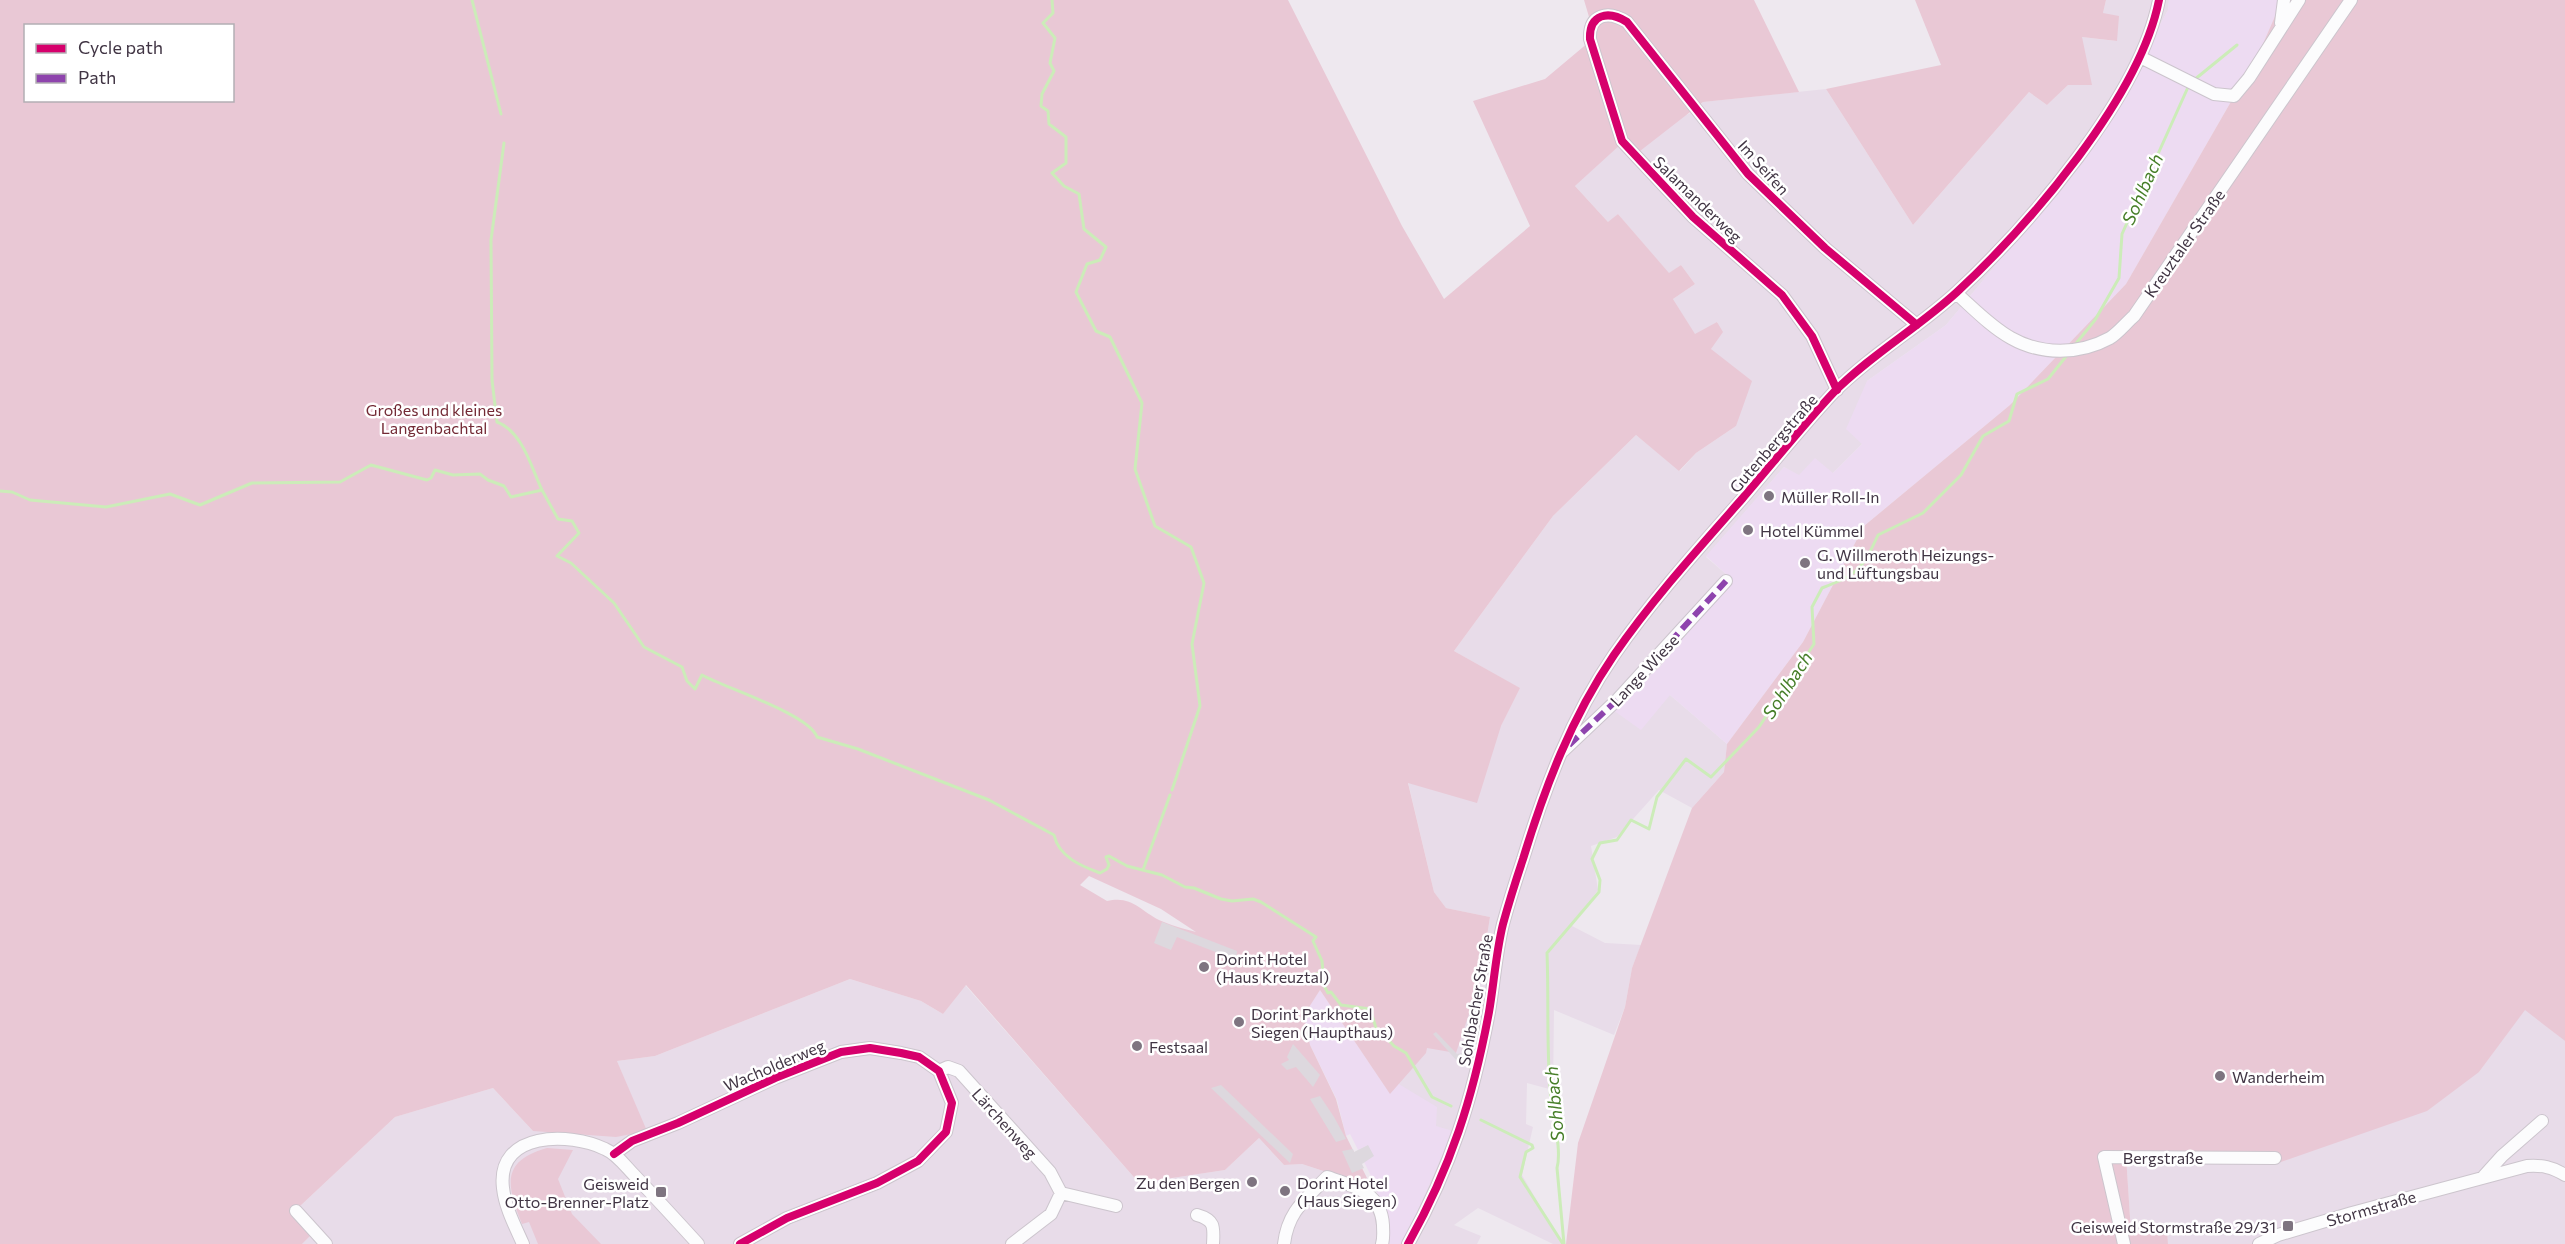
<svg xmlns="http://www.w3.org/2000/svg" width="2565" height="1244" viewBox="0 0 2565 1244" font-family="Commissioner,sans-serif">
<rect width="100%" height="100%" fill="#eee8ef"/>
<path fill="#e8dce9" d="M2106 0H2169L2168 10 2092 149 1946 325 1867 381 1863 443 1833 473 1799 476 1784 467 1706 557 1727 575 1662 665 1613 710 1670 695 1727 744 1724 772 1692 808 1659 790 1617 837 1591 846 1598 890 1572 926 1605 943 1641 945 1632 968 1625 1007 1614 1035 1554 1010 1553 1090 1527 1083 1526 1124 1533 1127 1522 1175 1562 1244H1553L1478 1208 1454 1225 1481 1236 1477 1244H1403L1436 1126 1397 1083 1480 981 1490 917 1446 908 1434 892 1408 782 1501 726 1519 688 1454 651 1553 516 1636 435 1680 471 1696 453 1736 426 1711 349 1718 322 1695 335 1673 299 1695 284 1681 265 1669 274 1618 214 1609 223 1575 186 1621 143 1693 112 1703 102 1826 89 1913 225 2029 92 2047 105 2068 85 2082 37 2116 41 2103 13Z
M850 979 921 1001 943 1014 965 985 1139 1183 1225 1170 1259 1138 1284 1165 1302 1164 1360 1183 1384 1224 1387 1244H302L317 1229 297 1209 395 1117 493 1088 533 1131H646L617 1061 655 1056Z
M2525 1009 2565 1041V1244H2168L2167 1229 2131 1234 2126 1155 2479 1072Z"/>
<path fill="#eddbf2" d="M2169 0H2279V7L2259 53 2126 284 2010 405 1864 526 1803 642 1727 744 1670 695 1641 730 1613 710 1662 665 1727 575 1706 556 1784 467 1799 475 1815 458 1833 473 1862 444 1846 429 1867 381 1946 325 2092 149 2168 10Z
M1320 990 1389 1092 1397 1083 1437 1107 1436 1126 1453 1131 1403 1244H1387L1376 1186 1350 1134 1346 1136 1337 1100 1310 1045 1303 1015Z"/>
<path fill="#e9c8d5" fill-rule="evenodd" d="M0 0H1288L1402 226 1444 299 1530 226 1473 101 1545 79 1595 37 1584 0H1754L1799 92 1703 102 1640 151 1621 144 1575 186 1608 222 1618 214 1669 273 1681 265 1695 284 1673 299 1695 334 1717 322 1723 332 1711 349 1752 381 1736 426 1696 453 1679 471 1636 435 1553 516 1454 651 1520 688 1501 726 1477 803 1408 783 1434 892 1446 908 1490 917 1480 981 1456 1053 1427 1048 1426 1053 1390 1094 1320 990 1304 1015 1310 1045 1336 1099 1346 1136 1367 1178 1360 1183 1302 1164 1284 1165 1259 1138 1225 1170 1139 1183 966 985 943 1014 921 1001 850 979 655 1056 617 1061 647 1131 616 1137 533 1131 493 1088 395 1117 298 1208 317 1229 302 1244H0ZM26 26H232V100H26ZM1089 876 1161 909 1196 932C1184 929 1170 925 1159 920 1140 910 1131 895 1107 901L1080 885Z
M1915 0H2106L2103 13 2119 16 2117 41 2082 37 2092 85H2068L2047 105 2029 92 1913 225 1826 89 1941 65Z
M2279 0H2565V1041L2525 1010 2479 1072 2427 1111 2278 1163 2126 1155 2131 1233 2167 1229 2168 1244H1566L1578 1143 1625 1007 1632 968 1692 808 1724 772 1727 744 1803 642 1864 526 2010 405 2126 284 2259 53 2279 7Z
M547 1148 573 1150 558 1179 572 1214 601 1244H538L529 1222 522 1224C507 1186 500 1161 547 1148Z"/>
<path fill="#ddd8de" d="M1162 922 1237 951 1236 960 1177 937 1171 950 1154 943Z
M1436 1032 1457 1054 1474 1051V1058L1466 1063 1457 1061 1433 1034Z
M1293 1044 1320 1075 1313 1087 1296 1067 1287 1070 1281 1064 1289 1060 1287 1057Z
M1221 1085 1293 1154 1290 1163 1211 1088Z
M1320 1096 1334 1117 1346 1139 1336 1142 1310 1099Z
M1368 1145 1374 1156 1362 1164 1364 1168 1352 1173 1342 1151 1353 1149 1354 1152Z"/>
<g fill="none" stroke-linecap="round" stroke-linejoin="round">
<path stroke="#ccecb9" stroke-width="3" d="M472 0 501 114
M1052 0 1053 13 1043 23 1055 38 1050 63 1054 71 1042 94 1041 106 1048 111 1049 124 1066 137V163L1052 173 1064 186 1079 194 1084 229 1106 247 1100 260 1087 264 1076 292 1096 331 1110 337 1142 403 1135 469 1155 526 1191 547 1204 583 1192 644 1200 706 1172 790
M2194 80 2237 45
M504 143 491 240 492 380 497 422C523 432 531 467 542 490
M2074 346 2095 320 2119 278 2122 234 2189 85
M0 491 12 492 30 500 106 507 170 494 200 505 252 483 340 482 371 465 427 480 431 478 435 470 453 475 480 474 488 480 504 486 511 497 542 490 558 519 572 521 579 533 557 556 571 563 614 603 644 647 682 667 687 681 695 689 702 675C725 688 809 714 817 737L858 749 989 800 1054 835C1059 857 1081 866 1100 873L1107 869 1109 865 1106 857 1109 856 1127 866 1162 875 1185 887 1194 888 1221 899 1232 901 1253 899 1261 902 1316 937 1313 941 1322 961 1323 972 1310 976 1311 981 1321 980 1328 993 1331 992 1341 1005 1370 1009 1377 1031H1380L1394 1046 1406 1053 1432 1097 1451 1106
M1143 870 1170 795
M1481 1120 1532 1145 1533 1148 1526 1152 1520 1177 1563 1244
M1564 1244 1557 1168C1562 1149 1553 1120 1551 1100 1546 1052 1549 1002 1547 953L1599 892 1600 880 1592 859 1600 843 1617 840 1631 820 1649 829 1657 797 1686 759 1711 777 1759 727 1814 644 1812 607 1822 588C1858 574 1862 570 1878 535L1923 513 1961 475 1983 436 2009 421 2017 394 2048 379 2068 354"/>
<g stroke="#ccc5cd" stroke-width="14">
<path id="minor" d="M2281 23 2284 0
M2140 57 2214 94 2234 96 2249 78 2299 0
M1956 293C1973 308 1991 327 2011 338 2041 355 2079 355 2110 338 2118 333 2126 323 2134 316L2351 0
M1837 390 1812 336 1782 295 1693 217 1622 141 1590 39C1589 14 1608 10 1627 22L1748 174 1825 248 1917 325
M1563 751 1618 699 1726 581
M939 1071 948 1067 959 1071 1050 1172 1061 1193
M614 1154 632 1141 678 1123 775 1078 841 1052 870 1048 901 1053 919 1057 939 1071 952 1103 946 1132 918 1161 877 1183 787 1218 740 1244
M2484 1176 2502 1156 2542 1121
M296 1211 326 1244
M1197 1215C1215 1220 1214 1227 1213 1244
M523 1244C515 1226 505 1207 503 1188 496 1131 570 1132 605 1149 617 1154 626 1167 635 1176 657 1199 677 1221 698 1244
M1012 1244 1051 1214 1061 1193 1116 1206
M1284 1244C1288 1211 1305 1200 1327 1177 1354 1186 1381 1192 1383 1225 1383 1232 1384 1238 1382 1244
M1408 1244C1451 1167 1473 1098 1489 1012 1494 983 1496 952 1503 924 1509 902 1516 880 1523 859 1545 787 1571 718 1614 655 1652 600 1698 549 1742 499 1773 463 1803 425 1835 391 1872 354 1919 327 1957 292 2029 225 2140 97 2159 0
M2124 1244 2104 1157 2275 1158
M2259 1244 2278 1235 2352 1213 2527 1166C2542 1165 2552 1167 2565 1175"/>
</g>
<use href="#minor" stroke="#fcfcfd" stroke-width="12"/>
<path stroke="#8e44ad" stroke-width="6" stroke-dasharray="12 6" stroke-linecap="butt" d="M1569 745 1618 699 1726 581"/>
<g stroke="#fff" stroke-width="11">
<path id="cycleway" d="M1837 390 1812 336 1782 295 1693 217 1622 141 1590 39C1589 14 1608 10 1627 22L1748 174 1825 248 1917 325
M614 1154 632 1141 678 1123 775 1078 841 1052 870 1048 901 1053 919 1057 939 1071 952 1103 946 1132 918 1161 877 1183 787 1218 740 1244
M1408 1244C1451 1167 1473 1098 1489 1012 1494 983 1496 952 1503 924 1509 902 1516 880 1523 859 1545 787 1571 718 1614 655 1652 600 1698 549 1742 499 1773 463 1803 425 1835 391 1872 354 1919 327 1957 292 2029 225 2140 97 2159 0"/>
</g>
<use href="#cycleway" stroke="#d6006c" stroke-width="8"/>
</g>
<g fill="#7e7480" stroke="#fff" stroke-width="2">
<circle cx="1769" cy="496" r="6"/>
<circle cx="1748" cy="530" r="6"/>
<circle cx="1805" cy="563" r="6"/>
<circle cx="1204" cy="967" r="6"/>
<circle cx="1239" cy="1022" r="6"/>
<circle cx="1137" cy="1046" r="6"/>
<circle cx="2220" cy="1076" r="6"/>
<circle cx="1252" cy="1182" r="6"/>
<circle cx="1285" cy="1191" r="6"/>
<rect x="655" y="1186" width="12" height="12" rx="3"/>
<rect x="2282" y="1220" width="12" height="12" rx="3"/>
</g>
<g text-anchor="middle" dominant-baseline="central" stroke-width="5" stroke-linejoin="round" paint-order="stroke">
<g font-size="16" fill="#413544" stroke="#fff">
<text transform="translate(1764 167) rotate(48)">Im Seifen</text>
<text transform="translate(1698 199) rotate(44)">Salamanderweg</text>
<text transform="translate(2184 243) rotate(-55)">Kreuztaler Straße</text>
<text transform="translate(1773 443) rotate(-49)">Gutenbergstraße</text>
<text transform="translate(1644 670) rotate(-47)">Lange Wiese</text>
<text transform="translate(1475 1000) rotate(-80)">Sohlbacher Straße</text>
<text transform="translate(774 1065) rotate(-23)">Wacholderweg</text>
<text transform="translate(1005 1123) rotate(48)">Lärchenweg</text>
<text x="2163" y="1157">Bergstraße</text>
<text transform="translate(2371 1208) rotate(-16)">Stormstraße</text>
</g>
<g font-size="16" fill="#732a35" stroke="#fff">
<text x="434" y="409">Großes und kleines<tspan x="434" dy="18">Langenbachtal</tspan></text>
</g>
<g font-size="16" fill="#413544" stroke="#fff" text-anchor="start">
<text x="1781" y="496">Müller Roll-In</text>
<text x="1760" y="530">Hotel Kümmel</text>
<text x="1817" y="554">G. Willmeroth Heizungs-<tspan x="1817" dy="18">und Lüftungsbau</tspan></text>
<text x="1216" y="958">Dorint Hotel<tspan x="1216" dy="18">(Haus Kreuztal)</tspan></text>
<text x="1251" y="1013">Dorint Parkhotel<tspan x="1251" dy="18">Siegen (Haupthaus)</tspan></text>
<text x="1149" y="1046">Festsaal</text>
<text x="2232" y="1076">Wanderheim</text>
<text x="1240" y="1182" text-anchor="end">Zu den Bergen</text>
<text x="1297" y="1182">Dorint Hotel<tspan x="1297" dy="18">(Haus Siegen)</tspan></text>
<text x="649" y="1183" text-anchor="end">Geisweid<tspan x="649" dy="18">Otto-Brenner-Platz</tspan></text>
<text x="2276" y="1226" text-anchor="end">Geisweid Stormstraße 29/31</text>
</g>
<g font-size="18" font-style="italic" fill="#467e28" stroke="#fff">
<text transform="translate(2142 189) rotate(-66)">Sohlbach</text>
<text transform="translate(1787 685) rotate(-57)">Sohlbach</text>
<text transform="translate(1554 1104) rotate(-95)">Sohlbach</text>
</g>
</g>
<rect x="24" y="24" width="210" height="78" fill="#ffffff" stroke="#b3aeb4" stroke-width="1.5"/>
<rect x="36" y="44" width="30" height="9" fill="#d6006c" stroke="#b3aeb4" stroke-width="1.5"/>
<text x="78" y="54" font-size="18" fill="#413544">Cycle path</text>
<rect x="36" y="74" width="30" height="9" fill="#8e44ad" stroke="#b3aeb4" stroke-width="1.5"/>
<text x="78" y="84" font-size="18" fill="#413544">Path</text>
</svg>
